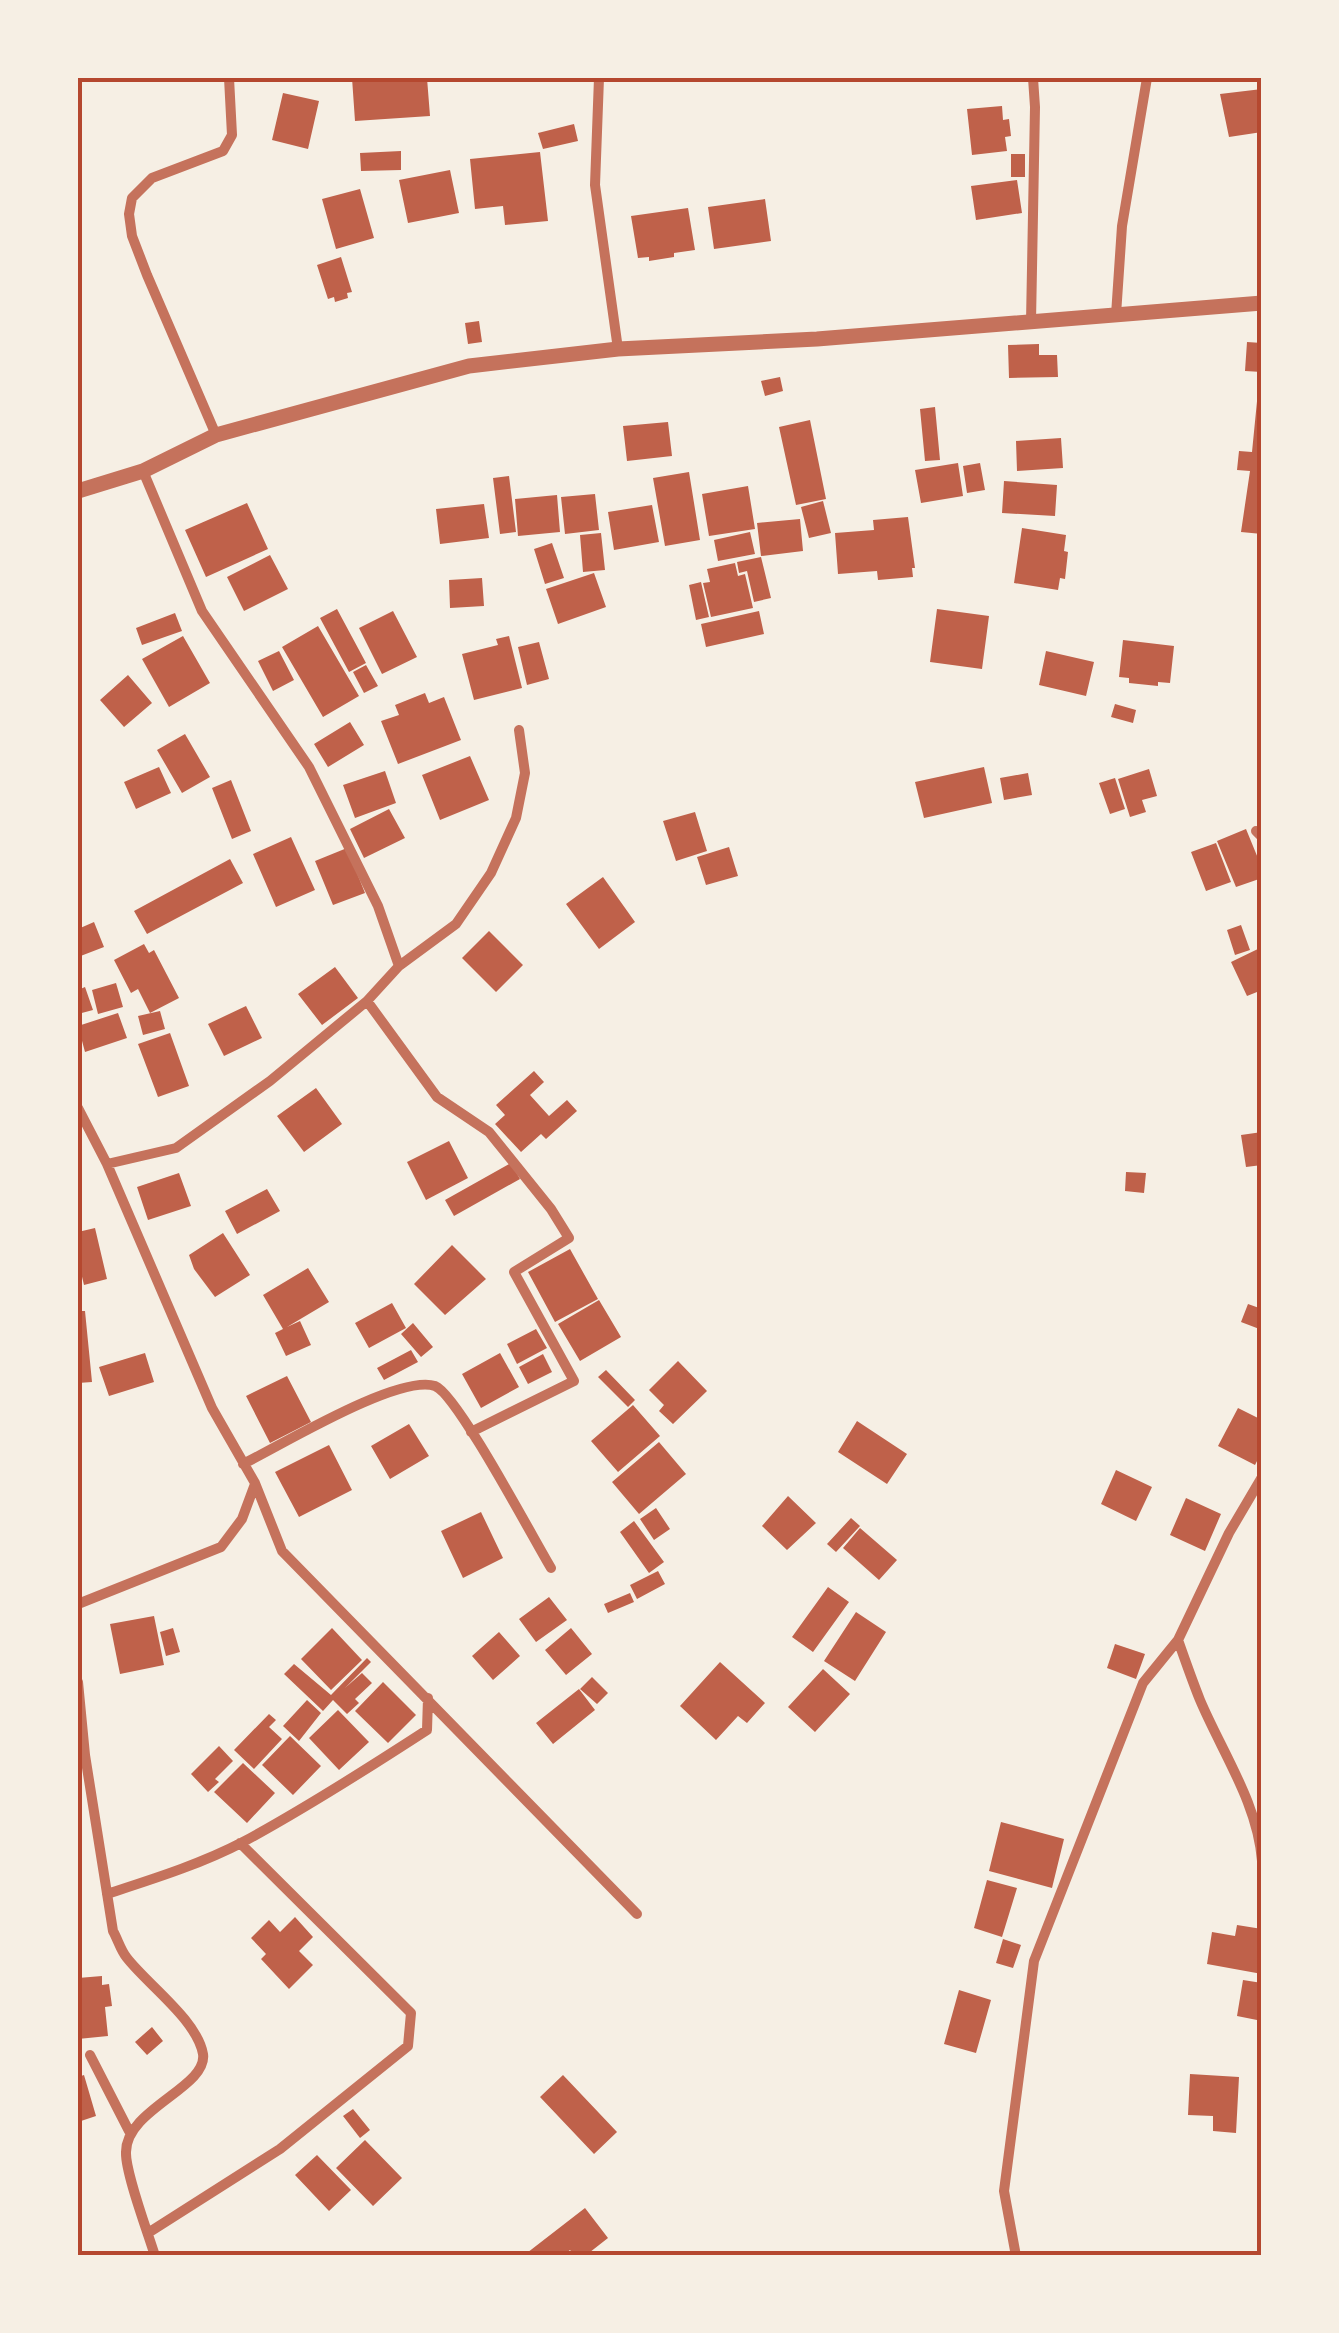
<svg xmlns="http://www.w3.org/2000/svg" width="1339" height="2333" viewBox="0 0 1339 2333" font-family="'PT Sans Narrow',sans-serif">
<rect width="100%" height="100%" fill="#f6efe4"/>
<path fill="#bf614a" d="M352 78H427L430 116 355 121Z
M1262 89V132L1229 137 1220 94Z
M283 93 319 101 308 149 272 140Z
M1002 106 1003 120 1009 119 1011 136 1005 137 1007 151 972 155 967 109Z
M574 124 578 141 543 149 538 133Z
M401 151V170L361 171 360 153Z
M540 152 548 221 505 225 503 206 475 209 470 159Z
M1011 154H1025V177H1011Z
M450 170 459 213 408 223 399 180Z
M1017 180 1022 213 976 220 971 186Z
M360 189 374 238 336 249 322 199Z
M765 199 771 241 714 249 708 207Z
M688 208 695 250 674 253V257L649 261V257L638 258 631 216Z
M341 257 352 292 347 293 348 298 335 302 334 297 328 299 317 265Z
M479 321 482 342 468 344 465 323Z
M1247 342 1262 343V372L1245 371Z
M1039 344V355H1057L1058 377 1009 378 1008 345Z
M780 377 783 391 765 396 761 381Z
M1259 381H1262V534L1241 532 1250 471 1237 470 1239 451 1252 452Z
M935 407 940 460 925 461 920 409Z
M810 420 826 499 796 505 779 427Z
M668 422 672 456 627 461 623 426Z
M1061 438 1063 468 1017 471 1016 441Z
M958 463 963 496 921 503 915 470Z
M980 463 985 490 967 493 963 466Z
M689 472 700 540 665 546 653 478Z
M509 476 516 532 500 534 493 478Z
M1004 481 1057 485 1055 516 1002 513Z
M748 486 755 529 709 536 702 494Z
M595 494 599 530 565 534 561 497Z
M557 495 560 532 518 536 515 499Z
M823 501 831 533 809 538 801 507Z
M247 503 268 549 206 577 185 530Z
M484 504 489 538 440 544 436 509Z
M652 505 659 542 614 550 608 512Z
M908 517 915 568H912L913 577 878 580 877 571 838 574 835 533 874 530 873 520Z
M800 519 803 551 761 556 757 523Z
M1022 528 1066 535 1064 551 1068 552 1065 579 1060 578 1058 590 1014 583Z
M750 532 755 554 718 561 714 540Z
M601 533 605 570 583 572 580 535Z
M552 543 564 578 545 584 534 549Z
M270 555 288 589 244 611 227 577Z
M761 557 771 598 754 602 747 571 739 573 737 562Z
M735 563 738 576 745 574 753 608 711 617 703 583 710 582 707 569Z
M594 573 606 607 558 624 546 589Z
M482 578 484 606 450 608 449 580Z
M701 582 709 617 696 620 689 585Z
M337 609 366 663 349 672 320 618Z
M937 609 989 616 982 669 930 662Z
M393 611 417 657 382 674 359 628Z
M759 611 764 634 706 647 701 624Z
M175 613 182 631 142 645 136 628Z
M318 626 359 696 323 717 282 647Z
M183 636 210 683 169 707 142 659Z
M509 636 522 688 474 700 462 654 498 645 496 639Z
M1123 640 1174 646 1170 683 1158 682V686L1129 683V678L1119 677Z
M539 642 549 679 527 685 518 647Z
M279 651 294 680 273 691 258 661Z
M1046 651 1094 662 1086 696 1039 685Z
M366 665 378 686 364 693 353 672Z
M128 675 152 703 124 727 100 700Z
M425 693 429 703 444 697 461 740 398 764 381 721 399 715 395 705Z
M1115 704 1136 710 1133 723 1111 717Z
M350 722 364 745 328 767 314 744Z
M185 734 210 777 182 793 157 750Z
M470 756 489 800 440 820 422 775Z
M159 767 171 793 136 809 124 782Z
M984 767 992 803 924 818 915 782Z
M1149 769 1157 796 1142 800 1146 812 1130 817 1118 779Z
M385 771 396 803 355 818 343 785Z
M1028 773 1032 795 1004 800 1000 778Z
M1115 778 1125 809 1110 814 1099 783Z
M231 780 251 831 232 839 212 788Z
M389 809 405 838 364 858 350 829Z
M695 812 707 851 676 861 663 821Z
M1246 829 1262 868V878L1236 887 1217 841Z
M291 837 315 890 276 907 253 854Z
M1216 843 1231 882 1206 891 1191 852Z
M729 847 738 876 706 885 697 857Z
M347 848 365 893 333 905 315 861Z
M230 859 243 883 147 934 134 911Z
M603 877 635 922 599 949 566 904Z
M94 922 104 947 78 957V929Z
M1241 925 1250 950 1235 955 1227 930Z
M489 931 523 965 496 992 462 958Z
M144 944 149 953 154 950 179 998 150 1013 138 989 131 993 114 960Z
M1262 947V1002L1257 992 1247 996 1231 962Z
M335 967 358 998 322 1025 298 994Z
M116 983 123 1007 98 1014 92 990Z
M85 987 93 1010 78 1014V990Z
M246 1006 262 1038 224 1056 208 1024Z
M160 1011 165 1029 143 1035 138 1016Z
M118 1013 127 1038 85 1052 78 1026Z
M170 1033 189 1086 158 1097 138 1044Z
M534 1071 544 1082 530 1095 549 1116 567 1100 577 1111 546 1139 541 1134 521 1152 495 1124 505 1115 496 1105Z
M316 1088 342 1124 304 1152 277 1116Z
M1262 1132V1165L1246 1167 1241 1135Z
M449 1141 468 1178 426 1200 407 1162Z
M511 1163 520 1179 454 1216 445 1200Z
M1126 1172 1146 1173 1144 1193 1125 1191Z
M179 1173 191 1206 148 1220 137 1187Z
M267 1189 280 1211 237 1234 225 1211Z
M95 1228 107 1279 84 1285 78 1260V1232Z
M223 1233 250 1275 215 1297 194 1269 189 1255Z
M452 1245 486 1279 445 1315 414 1284Z
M570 1249 598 1299 555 1322 528 1272Z
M308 1268 329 1302 287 1327 300 1321 311 1345 286 1356 275 1333 283 1329 263 1295Z
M599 1300 621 1337 580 1361 558 1324Z
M392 1303 406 1328 369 1348 355 1323Z
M1248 1304 1262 1309V1330L1241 1322Z
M78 1311H85L92 1382 78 1383Z
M413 1323 433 1347 421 1357 401 1334Z
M536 1329 547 1348 517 1364 507 1344Z
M411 1350 418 1362 384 1380 377 1368Z
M145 1353 154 1382 109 1396 99 1367Z
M500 1353 519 1387 481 1408 462 1374Z
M543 1354 552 1372 528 1384 519 1367Z
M678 1361 707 1391 673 1424 659 1411 664 1405 649 1390Z
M606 1370 635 1400 628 1407 598 1377Z
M287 1376 311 1422 270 1443 246 1396Z
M633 1405 660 1436 618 1472 591 1441Z
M1238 1408 1262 1420V1451L1255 1465 1218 1446Z
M857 1421 907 1454 887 1484 838 1452Z
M409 1424 429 1456 390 1479 371 1446Z
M659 1442 686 1474 639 1514 612 1482Z
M329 1445 352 1490 299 1517 275 1472Z
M1116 1470 1152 1487 1136 1521 1101 1504Z
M788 1496 816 1523 787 1550 762 1526Z
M1186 1498 1221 1514 1205 1551 1170 1535Z
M656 1508 670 1529 654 1540 640 1519Z
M481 1512 503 1558 463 1578 441 1531Z
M851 1518 860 1526 836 1552 827 1544Z
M634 1521 664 1562 649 1573 620 1532Z
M860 1528 897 1560 879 1580 843 1548Z
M658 1571 665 1584 637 1599 630 1585Z
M828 1587 849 1602 813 1652 792 1637Z
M630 1593 634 1602 608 1613 604 1604Z
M549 1597 567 1620 536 1642 519 1619Z
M856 1612 886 1632 855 1681 824 1661Z
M154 1616 164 1665 120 1674 110 1624Z
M173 1628 180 1652 166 1656 160 1632Z
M332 1628 362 1660 331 1690 301 1659Z
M571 1628 592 1654 566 1675 545 1650Z
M499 1632 520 1656 493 1680 472 1656Z
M1115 1644 1145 1654 1136 1679 1107 1668Z
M367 1658 371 1662 345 1688 362 1673 372 1683 355 1699 359 1703 347 1714 333 1700 323 1711 284 1674 294 1664 331 1695Z
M720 1662 765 1703 747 1723 738 1716 716 1740 680 1706Z
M823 1669 850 1694 815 1732 788 1707Z
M592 1677 608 1693 597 1704 580 1689Z
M383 1682 416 1715 388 1743 355 1711Z
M579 1689 595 1710 553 1744 536 1723Z
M307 1700 321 1713 299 1741 283 1726Z
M338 1710 369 1742 339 1770 309 1738Z
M269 1714 276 1720 269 1727 282 1739 254 1769 234 1750Z
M290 1736 321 1766 293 1795 262 1765Z
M219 1746 233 1761 215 1779 219 1782 208 1792 191 1774Z
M243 1763 275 1793 247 1823 214 1792Z
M1001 1822 1064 1839 1052 1888 989 1871Z
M987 1880 1017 1888 1002 1937 974 1928Z
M295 1917 313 1937 299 1951 313 1965 289 1989 261 1959 266 1954 251 1938 269 1920 280 1932Z
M1237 1925 1262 1929V1974L1207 1964 1212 1932 1235 1936Z
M1003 1939 1021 1945 1013 1968 996 1963Z
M102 1976V1985L109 1984 112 2006 105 2007 108 2036 78 2039V1978Z
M1243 1980 1262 1983V2021L1237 2016Z
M959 1990 991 2000 976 2053 944 2044Z
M152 2027 163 2041 147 2055 135 2042Z
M1190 2074 1239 2077 1236 2133 1213 2131V2116L1188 2115Z
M84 2075 96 2116 78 2122V2077Z
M563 2075 617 2132 594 2154 540 2097Z
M353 2109 370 2130 360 2138 343 2116Z
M365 2140 402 2178 373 2206 336 2168Z
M317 2155 351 2190 329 2211 295 2175Z
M585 2208 608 2238 585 2256H575L570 2250 562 2256H523Z"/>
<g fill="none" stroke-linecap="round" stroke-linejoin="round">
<path stroke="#c5725c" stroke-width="10" d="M599 78 595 185 618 349
M1116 315 1122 226 1147 78
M1031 322 1035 107 1033 78
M216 435 147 275 132 236 129 214 132 198 152 178 223 151 232 135 229 78
M143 471 202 611 309 767 378 906 399 966
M1256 831 1262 837
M367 1001 437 1097 489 1132 551 1209 569 1238 514 1272 574 1381 471 1432
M78 1108 107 1164 212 1408 255 1483 282 1551 637 1914
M107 1164 176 1148 270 1081 367 1001 399 966 456 924 491 873 516 818 525 773 519 730
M243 1464C280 1446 398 1374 435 1386 457 1394 534 1540 551 1568
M78 1604 221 1547 242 1519 255 1484
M1178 1640C1185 1660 1192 1680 1200 1700 1222 1752 1258 1804 1262 1861
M78 1682 85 1755 113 1931C118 1940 121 1951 127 1958 148 1985 197 2020 203 2054 208 2087 126 2109 126 2152 125 2172 148 2233 155 2256
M107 1894C153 1879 201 1864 243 1842 306 1808 367 1769 427 1730L428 1698
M90 2055 129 2131
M148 2233 280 2149 408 2046 411 2013 240 1843
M1016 2256 1004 2191 1034 1961 1143 1683 1178 1640 1229 1533 1262 1477"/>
<path stroke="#c5725c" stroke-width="15" d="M78 491 143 471 216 435 469 366 618 349 817 339 1262 303"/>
</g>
<rect width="1339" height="2333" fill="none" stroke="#f6efe4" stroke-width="160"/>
<rect x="80" y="80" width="1179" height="2173" fill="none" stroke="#b5482f" stroke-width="4"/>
</svg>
